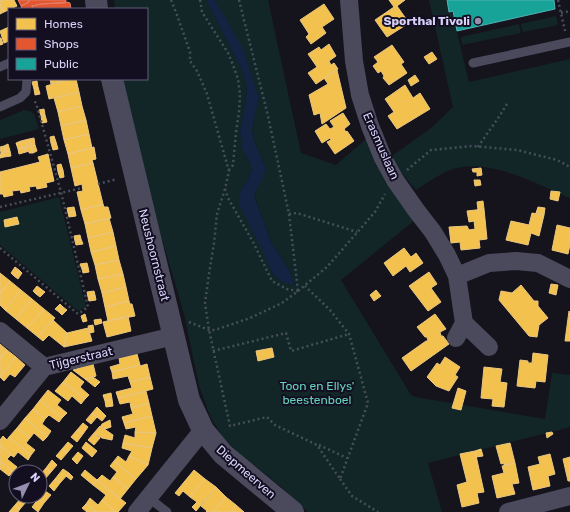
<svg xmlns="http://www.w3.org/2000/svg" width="570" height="512" viewBox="0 0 570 512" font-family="Rubik,sans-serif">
<rect width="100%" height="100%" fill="#15131c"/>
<path fill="#132627" d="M114 0H206L243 71 247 90 242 121 240 131 242 149 252 168 248 179 239 193 274 276 295 285 289 270 271 242 254 194 265 173V166L254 140 252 129 259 98 227 23 215 0H268L301 153 336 165 367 138 415 220 341 280 411 395 415 397 545 419 552 373 570 375V427L428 463 442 512H308L279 485 241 455 223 438 210 416 199 386 184 314 135 146 121 79H147V9H115Z
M429 0H446L449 12H452L469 82 570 59V198C537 184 487 156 450 170 438 175 427 183 416 190L399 170 392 156 431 128 453 107Z
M556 16 558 25 523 32 521 24Z
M519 24 521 33 462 45 461 37Z
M24 110 30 111 34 114 39 129 0 139V120Z
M59 197 86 307 78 311 0 245V212Z"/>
<path fill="#142341" d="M206 0H215L243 48 259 98 252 129 254 140 265 166V173L254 195 271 242 289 270 295 285 283 282 274 276 263 252 239 204V193L248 179 252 168 242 149 240 131 242 121 247 90 243 72Z"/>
<path fill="#f2c14e" stroke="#eac682" d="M0 0H14L17 6 4 12Z
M389 0H405L397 6 409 23 387 37 375 20 394 7Z
M0 2 4 12 0 14Z
M324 4 334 19 322 27 326 33 311 44 306 37 309 34 300 20Z
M9 27V41L4 43 0 31Z
M0 38H1L3 44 0 45Z
M329 44 336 56 329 61 331 65 334 63 338 69 316 84 308 73 317 67 308 54 319 47 321 50Z
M392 45 404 62 401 64 407 73 389 85 383 78 384 76 381 71 378 73 373 66 378 62 374 57Z
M432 52 437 59 429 64 424 57Z
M337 70 346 108 322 124 320 113 314 115 309 95 328 84 324 78Z
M415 75 419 81 411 86 408 80Z
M50 79H70L51 84Z
M70 79H76L79 92 49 99 46 86Z
M37 81 38 87 34 89 32 82Z
M405 85 413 98 420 93 430 109 397 129 388 116 394 112 385 99Z
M38 87 40 94 35 95 34 89Z
M79 92 82 106 58 112 54 98Z
M82 106 86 120 61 126 58 112Z
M44 109 45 115 41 116 39 110Z
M343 113 350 124 344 129 346 132 347 131 354 141 335 154 327 142 331 140 330 138 322 143 315 131 326 124 330 129 334 127 330 121Z
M45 115 47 122 42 123 41 116Z
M86 120 89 134 64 140 61 126Z
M89 134 92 148 68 154 64 140Z
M54 136 56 142 51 143 50 137Z
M34 138 35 145 31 146 29 139Z
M29 139 31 146 27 147 25 140Z
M25 140 27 147 22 148 21 141Z
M21 141 22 148 18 149 16 143Z
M56 142 58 149 53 150 51 143Z
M8 144 10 151 5 152 4 146Z
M35 145 37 151 33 153 31 146Z
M4 146 5 152 1 153 0 147Z
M31 146 33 153H29V151L26 152 24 148Z
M94 147 96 159 92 160 93 163 71 168 68 154Z
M22 148H24L26 152 19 154 18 149Z
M10 151 11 156 4 157 3 153Z
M3 153 4 157 0 158V154Z
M48 154 54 181 46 183 47 187 37 189 36 186 29 187 30 191 21 193 20 190 12 191 13 195 4 197 3 194H0V172L40 162 38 157Z
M93 163 103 204 81 210 77 192 83 191 82 184 75 186 71 168Z
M61 164 63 170 58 172 57 165Z
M481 168 482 175 477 176V172H473L472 169Z
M63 170 64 177 60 178 58 172Z
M474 180H480L481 185 475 186Z
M551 191 560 192 558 201 550 199Z
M483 201 484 209 478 210 477 202Z
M103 204 104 207H108L111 218 85 224 81 210Z
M74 207 75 211 68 213 67 208Z
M538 207 545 208 544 215 536 213Z
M484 209 487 239 479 240 480 248 461 250 460 242 451 243 449 227 467 226 469 230 475 229 474 221 469 222 467 211Z
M75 211 76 216 69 217 68 213Z
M532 213 544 215 539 236 531 233 528 245 506 240 511 221 529 225Z
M17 217 19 224 5 227 4 220Z
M109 218 113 232 88 238 85 224Z
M557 225 570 228V245L568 254 552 250Z
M113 232 116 246 91 252 88 238Z
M80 235 81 239 75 241 74 236Z
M81 239 83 244 76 245 75 241Z
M116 246 119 260 95 265 91 252Z
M404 248 411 257 416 253 423 263 410 272 406 266 393 276 384 263Z
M119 260 123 274 98 279 95 265Z
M87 263 88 267 82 269 80 264Z
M15 267 19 270 14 276 11 273Z
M88 267 89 272 83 273 82 269Z
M19 270 22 273 18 279 14 276Z
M429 272 437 284 431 288 441 302 428 311 409 286Z
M0 273 10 281 0 294Z
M123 274 126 287 102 293 98 279Z
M10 281 21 290 5 310 0 305V294Z
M551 284 558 285 556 295 549 293Z
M521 285 534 301H538V306L548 318 539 325 537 337 529 336 499 300 501 291 512 293Z
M37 286 41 289 36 294 33 291Z
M126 287 129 301 105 307 102 293Z
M41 289 45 292 40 297 36 294Z
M21 290 32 299 16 319 5 310Z
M376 290 381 296 374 301 370 295Z
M94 291 95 295 88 297 87 292Z
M95 295 96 300 89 301 88 297Z
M32 299 44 309 27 328 16 319Z
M129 301 130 304H132L135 316 108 321 105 307Z
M60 304 63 307 59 312 55 309Z
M63 307 67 310 62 315 59 312Z
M44 309 55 318 38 337 27 328Z
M569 311 570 313V341H565Z
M85 314 87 321 83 322 81 316Z
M435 314 446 329 440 332 441 336H443L449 344 411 371 402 358 426 341H428L427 337H425L417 327Z
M128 316 131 331 107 337 103 322Z
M101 319 102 323 95 325 94 320Z
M53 320 67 333 64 347 49 335 43 341 38 337Z
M93 325 94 332 90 333 88 326Z
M88 328 92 341 64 347 67 333Z
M0 344 7 350 0 359Z
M272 348 274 357 258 361 256 351Z
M7 350 16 357 0 377V359Z
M533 353 548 355 545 382 536 381 535 388 517 386 520 360 528 361V363H532Z
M137 354 140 365 112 372 110 367 120 364 119 358Z
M16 357 25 365 15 377 10 374 4 381 0 377Z
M445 357 460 367 455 375 458 377 449 391 436 386 427 377 437 363 440 365Z
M93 364 96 376 93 377 85 379 73 370Z
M147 364 150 377 130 382 128 376 113 379 112 372 140 365V366Z
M484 367 502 369 500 382 507 383 504 407 492 406 493 399 481 398Z
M71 372 84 382 80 387 89 395 85 399 63 382Z
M93 377 100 382 95 387 85 379Z
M150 377 153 389 118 398 116 392 132 388 130 382Z
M63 382 85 399 81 404 72 396 68 401 55 391Z
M458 388 466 391 461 410 452 408Z
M48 390 61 400 57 405 67 413 62 418 40 400Z
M146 391 149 403 131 408 130 402 120 404 118 398Z
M111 393 112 399 105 401 103 395Z
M112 399 113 406 106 407 105 401Z
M40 400 62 418 59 422 49 415 45 419 33 409Z
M149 403 152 416 124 423 122 417 133 414 131 408Z
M97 407 106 416 102 421 92 413Z
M33 409 45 419 42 424 51 431 47 437 25 418Z
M92 413 97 417 91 424 86 420Z
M152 416 156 433 135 432 136 427 126 429 124 423Z
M25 418 47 437 43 441 34 433 30 438 17 428Z
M110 420 111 427 105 429 101 426 102 424Z
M83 423 88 427 83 434 77 430Z
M100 426 113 435 112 440 102 438 94 433Z
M17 428 30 438 26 443 35 450 31 455 9 437Z
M77 430 83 434 77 442 71 437Z
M135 432 156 433 152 448 123 443 125 435 135 438Z
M552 432 553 434 547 438 546 433Z
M94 433 100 438 94 445 88 440Z
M3 436 7 440 9 437 31 455 28 460 18 452 14 457 0 445V440Z
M68 442 73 446 67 453 62 449Z
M86 442 97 451 92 457 82 448Z
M123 443 152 448 148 465 129 456 132 451 122 448Z
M510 443 515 463 504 465V463L501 464 496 446Z
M0 445 14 457 11 455 7 459 17 467 13 472 0 461Z
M62 449 67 453 61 460 56 456Z
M481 449 483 456 476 457 475 451Z
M475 451 484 492 477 493 479 503 462 507 457 485 467 482 460 454Z
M78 452 83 456 77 464 72 459Z
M550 454 555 474 548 476 550 486 533 490 528 467 540 464 538 457Z
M118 456 126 462 129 456 148 465 136 479 114 461Z
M570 457V481H568L563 459Z
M52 460 57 465 51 472 46 468Z
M0 461 13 472 9 476 0 469Z
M114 461 136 479 128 489 113 477 117 472 110 466Z
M515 463 519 483 512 484 515 494 497 498 492 476 504 473 502 466Z
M46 468 51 472 45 479 40 475Z
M63 469 69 473 60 483 55 479Z
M85 470 97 480 93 485 81 475Z
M194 470 205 479 190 497 183 491 179 496 175 493Z
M69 473 73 477 71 480 66 476Z
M102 475 110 481 113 477 128 489 120 499 97 480Z
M55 479 60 483 54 491 49 486Z
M205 479 216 487 196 511 192 507 197 502 190 497Z
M97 480 126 503 118 512H116L102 500 106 495 93 485Z
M216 487 226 497 213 512H206L207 511 201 506Z
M45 491 51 495 44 503 39 498Z
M226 497 236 505 231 512H213Z
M21 498 26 502 20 509 15 505Z
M39 498 44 503 38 512 32 507Z
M90 498 98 505 102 500 116 512H96L86 504Z
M86 504 96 512H87L82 508Z
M15 505 20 509 18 512H9Z
M236 505 244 512H231Z"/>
<path fill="#e4572e" stroke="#e17c6c" d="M18 0H29V2L21 6Z
M29 0H66L65 3 41 4 32 6 33 9H22L21 6 29 2Z
M67 2 70 3 71 9H33L32 6 41 4Z"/>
<path fill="#17a398" stroke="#51b1b6" d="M447 0H554L555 9 457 31 453 11 449 12Z"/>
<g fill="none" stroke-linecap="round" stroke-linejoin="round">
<path stroke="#454f5b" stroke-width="2.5" stroke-dasharray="2 3" stroke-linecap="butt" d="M171 0 177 15 190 52V61L197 71 207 94 229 171 225 189 228 198 253 242 272 281 287 289 298 291
M200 0 202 12 228 53 233 65 238 79 240 94 239 112 236 132 233 165 229 170
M239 0 268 116 289 214 298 291
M558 0 565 31
M561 13 570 11
M478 147C488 132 499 118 508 102
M407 170 431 150 472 146 517 150 557 160 570 167
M98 184 117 179
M225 189 217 214 214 243 209 274 205 303 209 330 230 426 267 417 275 425 317 445 340 479 368 403 349 334 330 310 305 286
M0 207 82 188
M289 214 297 213 357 232
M0 248 78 314 88 307 61 192 36 103 34 101
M189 322 209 330H215L250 318 282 303 298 291 327 267 375 212 385 194
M213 351 286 333 291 351 349 334
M319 445 347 458
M340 479 352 496 378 512"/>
<path stroke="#4b495c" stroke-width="9" d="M473 63 570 42
M0 67 9 63
M0 107 20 98 26 92 27 79
M149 498 167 512"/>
<path stroke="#4b495c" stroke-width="18" d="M349 0 354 61 360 95 370 126 383 158 395 180 416 210 433 232 447 255 457 276 464 323 489 347
M457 276 489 263 516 261 538 263 570 279
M0 331 44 367
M456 338 464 323
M44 367 174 336
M0 421 44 367
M137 512 203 430
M508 512 570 496"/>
<path stroke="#4b495c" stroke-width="22" d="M96 0 97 9
M112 79 189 400 203 430 223 454 293 512"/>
</g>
<circle fill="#948fad" stroke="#130f20" stroke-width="1.5" cx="478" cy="21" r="4"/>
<g text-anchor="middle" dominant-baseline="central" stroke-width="4" stroke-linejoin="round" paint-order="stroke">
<g font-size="12" font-weight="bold" fill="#d9d2fb" stroke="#130f20" text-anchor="end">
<text x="470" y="21">Sporthal Tivoli</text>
</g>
<g font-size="12" fill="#d9d2fb" stroke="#130f20">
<text transform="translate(381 146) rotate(66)">Erasmuslaan</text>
<text transform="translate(154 255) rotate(76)">Neushoornstraat</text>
<text transform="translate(81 358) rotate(-13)">Tijgerstraat</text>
<text transform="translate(246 472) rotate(41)">Diepmeerven</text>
</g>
<g font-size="12" fill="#66d3bd" stroke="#130f20">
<text x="317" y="386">Toon en Ellys'<tspan x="317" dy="14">beestenboel</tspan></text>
</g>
</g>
<rect x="8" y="8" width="140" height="72" fill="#130f20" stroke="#625d78"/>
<rect x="16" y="18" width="20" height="12" fill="#f2c14e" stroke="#625d78"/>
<text x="44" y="28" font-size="12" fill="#d9d2fb">Homes</text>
<rect x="16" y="38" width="20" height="12" fill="#e4572e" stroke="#625d78"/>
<text x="44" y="48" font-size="12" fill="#d9d2fb">Shops</text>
<rect x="16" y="58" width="20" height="12" fill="#17a398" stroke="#625d78"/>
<text x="44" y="68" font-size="12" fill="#d9d2fb">Public</text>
<g transform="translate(28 484) rotate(47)"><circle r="19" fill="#130f20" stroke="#625d78"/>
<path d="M0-3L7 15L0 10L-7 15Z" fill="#948fad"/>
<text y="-6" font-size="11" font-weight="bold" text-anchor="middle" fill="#d9d2fb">N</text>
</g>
</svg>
